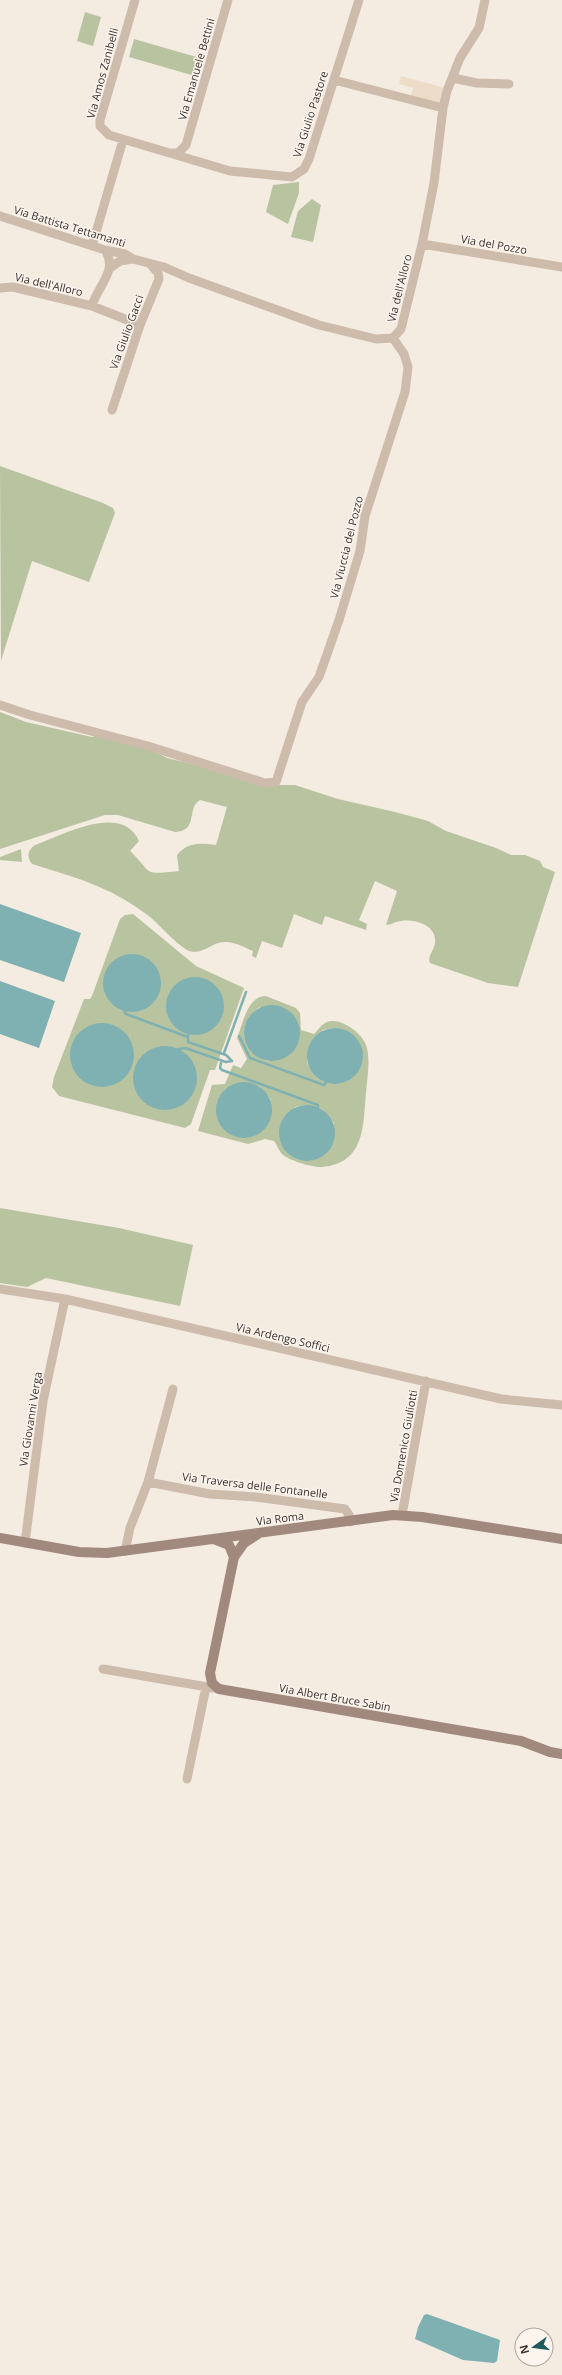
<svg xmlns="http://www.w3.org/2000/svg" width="562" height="2375" viewBox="0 0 562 2375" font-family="'Open Sans',sans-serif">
<rect width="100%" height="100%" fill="#f4ebe1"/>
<path fill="#b8c4a0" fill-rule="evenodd" d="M85 12 101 17 93 46 77 41Z
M134 39 200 58 195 76 129 57Z
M299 182V193L288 224 266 212 273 185Z
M312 199 321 205 313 242 291 237 298 211Z
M0 466 103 503 113 508 115 513 89 582 32 561 1 661Z
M0 712 26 722 92 737 96 736 156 752 167 758 277 785H295L338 799 395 812 428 821 446 831 496 848 511 855H525L540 861 543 867 555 872 518 987 488 983 430 963C427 956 434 951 435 943 437 924 413 919 401 921 396 921 391 925 386 925L397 891 375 881 359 920 367 924 366 930 325 916 322 925 294 914 282 948 262 941 256 958 252 956 253 951C244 947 234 941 224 942 212 942 201 957 187 950 172 941 160 924 146 914 107 885 76 878 32 864 26 856 28 850 35 845 63 835 122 802 139 841L130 851C154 874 141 875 179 871L177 855C188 842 200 843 216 845L227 807 200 800C186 808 199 831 175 832L118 815H105L0 849Z
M21 849 22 862 0 860V857Z
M133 914 196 966 244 988 215 1070H210L191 1124 185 1128 59 1096 52 1087 54 1077 84 999H90L92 996 120 919 125 915Z
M266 996 296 1008 300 1013 301 1030 314 1034C318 1030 322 1024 327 1022 340 1017 362 1033 366 1045 371 1060 367 1078 366 1093 363 1127 365 1163 322 1167 314 1168 287 1160 282 1154 279 1151 277 1145 274 1141L265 1139 248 1144 198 1131 212 1085 225 1084 233 1065 241 1068 247 1059 237 1038C243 1024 247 996 266 996ZM260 1007 269 1061C241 1054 235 1024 260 1007ZM332 1028 341 1029V1083C324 1085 313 1078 307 1061L323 1030ZM259 1086 271 1100 217 1105 225 1089ZM304 1105 322 1109 334 1123 314 1160 296 1159 295 1107Z
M0 1208 119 1228 193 1245 180 1306 46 1278 27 1287 0 1283Z"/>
<path fill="#ecdcc8" d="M401 76 441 87 447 91 443 108 410 99 413 88 399 84Z"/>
<path fill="#7fb0b2" d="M0 904 81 933 64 982 0 960Z
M103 983a29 29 0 1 1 58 0a29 29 0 1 1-58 0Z
M166 1006a29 29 0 1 1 58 0a29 29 0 1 1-58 0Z
M0 981 55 1001 39 1048 0 1034Z
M244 1033a28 28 0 1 1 56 0a28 28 0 1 1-56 0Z
M70 1055a32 32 0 1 1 64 0a32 32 0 1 1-64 0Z
M307 1056a28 28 0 1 1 56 0a28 28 0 1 1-56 0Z
M133 1078a32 32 0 1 1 64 0a32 32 0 1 1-64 0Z
M216 1110a28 28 0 1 1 56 0a28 28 0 1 1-56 0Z
M279 1133a28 28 0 1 1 56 0a28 28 0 1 1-56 0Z
M427 2314 500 2340 497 2361 494 2363 463 2360 415 2339 418 2327 424 2315Z"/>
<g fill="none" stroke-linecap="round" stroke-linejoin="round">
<path stroke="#7fb0b2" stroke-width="2.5" d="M124 1011 126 1014 188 1037
M188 1035V1042L226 1055 232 1061
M239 1036 250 1058 324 1085 326 1083
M179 1049 185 1048 226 1062 232 1061
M224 1053 246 992
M221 1063 220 1068 222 1070 318 1105V1107"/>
<path stroke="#cdbbac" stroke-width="9" d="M135 0 100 120V126L109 135 230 171 292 177 304 169 309 159 359 0
M453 78 477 83 509 84
M334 80 443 108
M172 153H178L186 145 228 0
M0 216 105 250 125 254 133 259
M422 244 562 267
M92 246 123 140
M110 268 120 261 133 259 164 267 189 278 319 325 376 339 393 338 401 329 422 244 434 183 443 108 447 91 460 58 479 28 485 0
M0 288 13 287 92 306 140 325
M92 306C97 286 119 271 105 250
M112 410 140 325 159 279 158 273 151 265
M0 705 30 715 148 746 265 783 276 782 302 702 319 677 339 620 360 551 365 516 405 392 408 367 404 354 393 338
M0 1289 65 1299 501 1399 562 1405
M148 1482 173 1389
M402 1515 426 1381
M25 1543 43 1401 65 1299
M125 1551 130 1528 148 1482 210 1494 256 1497 345 1509 349 1515 350 1522
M103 1669 219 1689
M187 1779 206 1687"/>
<path stroke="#a18a7d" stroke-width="10" d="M258 1534 244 1543 234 1557 210 1673 212 1683 219 1689 521 1741 550 1752 562 1754
M0 1538 79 1552 107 1553 393 1515 422 1517 562 1539
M214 1539 229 1545 234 1557"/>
</g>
<g text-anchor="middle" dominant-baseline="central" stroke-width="3" stroke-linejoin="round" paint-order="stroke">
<g font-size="11" fill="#3b302b" stroke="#fbf5ee">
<text transform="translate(196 69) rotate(-74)">Via Emanuele Bettini</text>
<text transform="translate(102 73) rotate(-75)">Via Amos Zanibelli</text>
<text transform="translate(310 114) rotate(-72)">Via Giulio Pastore</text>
<text transform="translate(70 226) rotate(17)">Via Battista Tettamanti</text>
<text transform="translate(494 244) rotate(10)">Via del Pozzo</text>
<text transform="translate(49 284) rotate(13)">Via dell'Alloro</text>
<text transform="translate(399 288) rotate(-76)">Via dell'Alloro</text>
<text transform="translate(126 332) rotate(-70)">Via Giulio Gacci</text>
<text transform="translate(346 547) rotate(-76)">Via Viuccia del Pozzo</text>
<text transform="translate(283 1337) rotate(13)">Via Ardengo Soffici</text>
<text transform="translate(30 1419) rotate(-81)">Via Giovanni Verga</text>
<text transform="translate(403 1446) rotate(-80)">Via Domenico Giuliotti</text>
<text transform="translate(255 1485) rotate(7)">Via Traversa delle Fontanelle</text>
<text transform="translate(280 1518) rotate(-7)">Via Roma</text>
<text transform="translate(335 1697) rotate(10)">Via Albert Bruce Sabin</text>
</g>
</g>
<g transform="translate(534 2347) rotate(256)"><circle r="19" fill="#fbf5ee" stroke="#aea6a0"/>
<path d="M0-3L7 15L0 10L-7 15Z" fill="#1f5a5e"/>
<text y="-6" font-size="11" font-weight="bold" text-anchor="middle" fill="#3b302b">N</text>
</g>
</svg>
